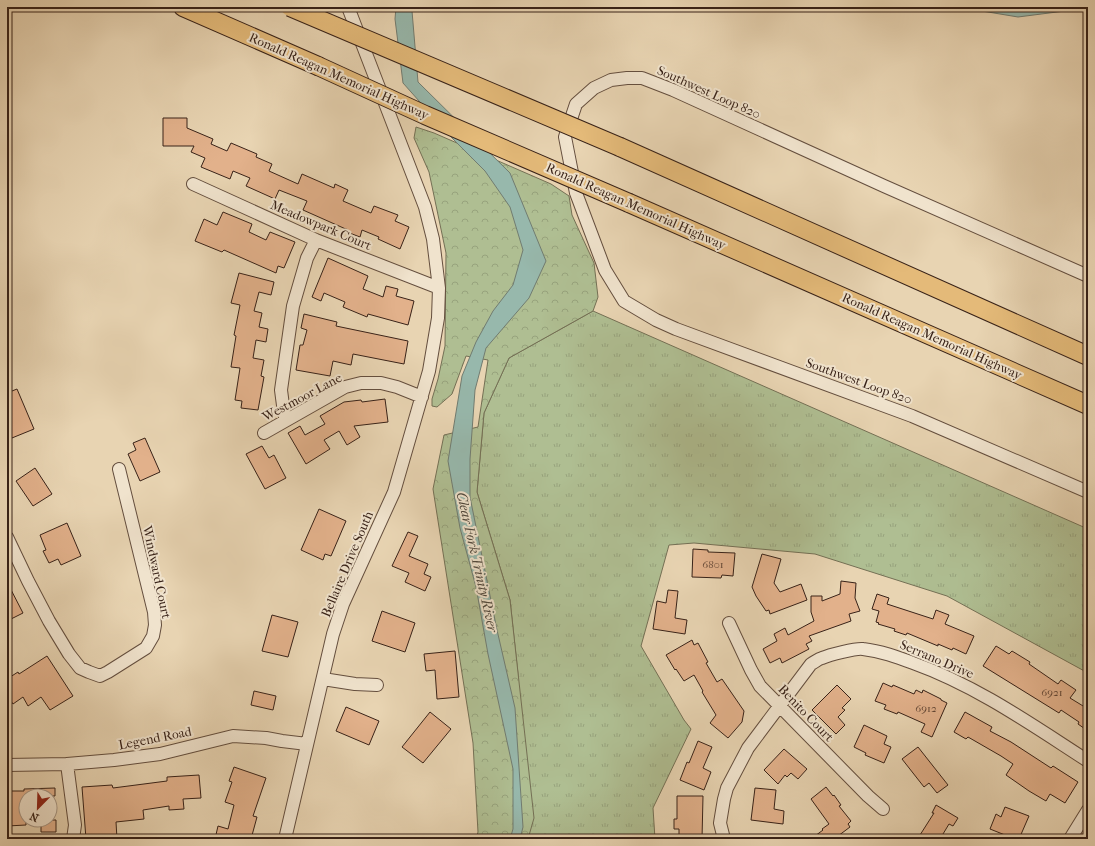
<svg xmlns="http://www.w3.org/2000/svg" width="1095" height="846" viewBox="0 0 1095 846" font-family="'IM FELL French Canon',serif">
<defs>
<pattern id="grass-tufts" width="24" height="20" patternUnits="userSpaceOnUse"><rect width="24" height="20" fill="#afbe92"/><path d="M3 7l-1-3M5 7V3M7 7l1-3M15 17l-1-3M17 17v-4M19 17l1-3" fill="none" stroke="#97a37d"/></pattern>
<pattern id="forest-crowns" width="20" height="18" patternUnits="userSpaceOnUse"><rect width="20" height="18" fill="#afbe92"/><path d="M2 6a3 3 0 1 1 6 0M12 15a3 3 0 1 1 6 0" fill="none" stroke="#97a37d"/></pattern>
</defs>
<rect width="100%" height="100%" fill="#e8d4b2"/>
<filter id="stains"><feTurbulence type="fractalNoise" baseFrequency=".005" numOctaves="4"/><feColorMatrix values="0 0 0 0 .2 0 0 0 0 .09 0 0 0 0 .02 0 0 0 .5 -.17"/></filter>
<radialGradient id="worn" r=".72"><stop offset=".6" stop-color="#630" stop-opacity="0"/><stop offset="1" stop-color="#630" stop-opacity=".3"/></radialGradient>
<path fill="url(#grass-tufts)" stroke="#747055" d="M593 311 1088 529V673L947 596 815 554 694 543 669 545 641 646 684 720 691 729 653 808 655 839H520L518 674 510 600 477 492 484 413 509 358Z"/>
<path fill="url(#forest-crowns)" stroke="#747055" d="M416 127 434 133 551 184 569 196 572 215 594 263 598 297 593 311 509 358 484 413 477 492 510 600 534 818 528 839H476L478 832 473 743 433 489 444 435 478 427 488 360 466 356 452 394 437 407 432 406V399L438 379 445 346 446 253 429 172 414 138Z"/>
<path fill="#97b8ac" stroke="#717c71" d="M396 7H414L412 11 418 82 510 173 546 261 529 298 486 348 475 390 470 459V497L497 630 515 708 523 827 520 839H510L513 829V769L488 654 476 587 460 528 448 461 462 376 476 342 493 311 513 285 523 250 510 207 485 171 452 138 403 83 395 19Z
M958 7H1088V8L1018 17Z"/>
<path fill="#e2b18b" stroke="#382218" d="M163 118H187V128L213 139 211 144 227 151 231 143 257 154 256 157 272 164 269 171 298 184 302 174 334 188 335 184 348 190 343 201 371 213 374 206 398 215 395 221 409 227 400 249 378 239 379 237 362 230 360 237 347 232 348 230 303 210 307 201 279 190 275 199 246 186 250 178 233 171 230 179 201 167 205 158 191 152 194 146H163Z
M223 212 252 224 249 232 266 240 270 232 295 242 284 268 278 266 276 273 224 250 222 252 195 241 204 219 217 225Z
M328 258 368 276 363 289 383 297 386 286 398 289 396 296 414 301 408 325 368 314 367 317 343 307 345 302 324 293 321 301 312 297Z
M239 273 274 282 271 295 259 292 254 311 262 313 259 327 268 329 266 342 256 340 253 358 264 360 261 376 264 377 258 410 241 408 242 401 235 400 240 368 231 367 236 336 234 335 240 305 231 303Z
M304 314 337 322 336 326 408 341 404 364 353 354 351 365 333 361 330 376 296 370 300 345H303L307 330 301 328Z
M17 389 34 429 7 440V393Z
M385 399 388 422 354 426 360 437 347 445 339 431 324 440 330 449 306 464 288 433 300 426 305 435 325 424 320 416 344 402 361 400 362 402Z
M145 438 160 472 140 481 128 454 136 450 133 443Z
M262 446 269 458 274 455 286 478 265 489 246 454Z
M35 468 52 494 33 506 16 481Z
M319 509 346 521 331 556 325 554 323 560 301 550Z
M67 523 81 556 61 565 58 559 49 563 43 551 46 550 40 535Z
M408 532 418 536 409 556 428 564 424 574 431 577 425 591 405 582 409 573 392 566Z
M693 549 708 550V552L735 553 733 576 722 575 721 578 692 577Z
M762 554 781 559 774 583 780 592 801 584 807 600 770 614 769 610 766 611 756 596 752 587Z
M841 581 856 583 855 598 860 611 849 614 851 621 809 636 812 641 806 644 809 649 782 663 780 658 770 663 763 649 777 641 774 634 785 628 788 635 814 621 811 612V596H822V601L840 594Z
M7 582 23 613 7 621Z
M668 590 678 591 675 618 687 620 685 634 653 629 657 601 666 603Z
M877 594 889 598 887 604 933 619 936 610 949 615 945 624 974 636 966 654 953 648 952 650 938 644V646L907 633 906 635 894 631 895 629 878 624 879 623 876 622 879 611 872 609Z
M382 611 415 623 405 652 372 641Z
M272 615 298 622 288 657 262 651Z
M692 640 694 645 698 643 708 662 706 663 717 682 722 679 744 711 742 722 728 738 710 723 716 715 702 692 703 691 694 675 684 681 676 669 675 670 666 655Z
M996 646 1009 654 1012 651 1030 662 1029 664 1058 684 1061 680 1076 690 1070 698 1088 709V731L1078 724 1079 722 1061 710 1059 713 983 666Z
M455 651 459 697 437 699 435 670 426 671 424 654Z
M47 656 73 696 50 710 41 697 28 706 23 697 13 704 7 695V679L18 672 19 674Z
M883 683 892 687 893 685 914 694 916 690 922 693 923 690 941 699V700L947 703 932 737 921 732 925 724 898 712 897 714 884 709 886 705 875 701Z
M837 685 851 699 842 708 845 710 838 717 845 725 836 734 812 710Z
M254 691 276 696 273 710 251 705Z
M346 707 379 721 369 745 336 731Z
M430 712 451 729 423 763 402 747Z
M965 712 992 727 990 731 1011 742 1051 768 1053 766 1078 782 1065 803 1050 794 1046 801 1029 791 1006 775 1013 764 1001 756 968 737 966 739 954 732Z
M864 725 887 736 884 744 891 747 884 763 865 755 866 753 854 747Z
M698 741 712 747 703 768 711 772 704 790 680 780 687 762 689 763Z
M918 747 948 785 937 793 929 783 924 787 902 759Z
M784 749 807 769 798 779 791 773 787 777 785 775 778 784 764 770Z
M234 767 266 778 253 816 257 817 251 839H215L218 826 228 829 234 805 225 802 232 782 229 781Z
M199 775 201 798 183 799 184 809 169 810V806L143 810 144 819 116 822 117 839H86L82 787 112 785 113 788 167 781V777Z
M826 787 833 796 834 795 841 805 839 806 851 821 848 824 850 827 834 839H811L823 830 822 829 829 824 811 799Z
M55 788V796H26V825L7 826V791H24V789Z
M755 788 776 790 774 809 784 811 783 824 751 820Z
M677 796H703L702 839H679V829H674V819H677Z
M936 805 958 818 953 826 949 824 940 839H928L920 835 934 813H932Z
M1005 807 1029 816 1019 839H1003L1005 835 990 829 996 814 1001 817Z
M41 820H56V832H41Z"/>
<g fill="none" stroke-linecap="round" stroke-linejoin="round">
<g stroke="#644e3e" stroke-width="14">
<path id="minor" d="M193 184 316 240 439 288
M1088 276 884 186 673 90 642 78H627L611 80 594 88 576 104 565 137 576 193 605 270 624 301 656 320 676 329 912 416 1088 492
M286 420 284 413 281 390 293 306 307 258 316 240
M264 433 345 387 361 383H381L397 387 422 397
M7 537 28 581 49 621 69 654 80 668 89 672 100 676 108 672 146 648 153 636 155 625 154 612 119 469
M729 623 751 670 760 686 868 796 883 809
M323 679 355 684 377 685
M67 764 75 825 73 839
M7 765 67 764 114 760 160 754 233 736 266 738 282 741 307 744
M285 839 333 634 343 604 394 492 429 371 438 318 439 288 433 239 425 207 348 7
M724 839 720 823 724 799 727 788 748 748 811 664C815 662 818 659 822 658 829 655 856 648 863 649 881 651 897 657 913 663 977 686 1032 725 1088 761
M1070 839 1088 810"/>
</g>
<g stroke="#382218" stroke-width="20">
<path id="highway" d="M183 7 318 66
M620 147 1088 356
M629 203 1088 405"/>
</g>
<use href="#minor" stroke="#f0e3cd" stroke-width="12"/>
<use href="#highway" stroke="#e4ba79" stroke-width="18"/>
<g stroke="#382218" stroke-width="20" stroke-linecap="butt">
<path id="highway-bridge" d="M290 7 620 147
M318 66 425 115 629 203"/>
</g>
<use href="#highway-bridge" stroke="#e4ba79" stroke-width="18"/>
</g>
<g text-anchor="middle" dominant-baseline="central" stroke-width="4" stroke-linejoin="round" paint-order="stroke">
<g font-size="11" fill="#624635">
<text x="713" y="564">6801</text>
<text x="1052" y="692">6921</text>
<text x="926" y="708">6912</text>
</g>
<g font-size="13" fill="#382218" stroke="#f0e3cd">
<text transform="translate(339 76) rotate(24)">Ronald Reagan Memorial Highway</text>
<text transform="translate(709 92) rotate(24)">Southwest Loop 820</text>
<text transform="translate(636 206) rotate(24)">Ronald Reagan Memorial Highway</text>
<text transform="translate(321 225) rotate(23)">Meadowpark Court</text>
<text transform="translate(932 336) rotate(24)">Ronald Reagan Memorial Highway</text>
<text transform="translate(859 381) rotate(20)">Southwest Loop 820</text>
<text transform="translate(302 397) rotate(-28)">Westmoor Lane</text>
<text transform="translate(347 564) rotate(-67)">Bellaire Drive South</text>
<text transform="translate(157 572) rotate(78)">Windward Court</text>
<text transform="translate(937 659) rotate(23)">Serrano Drive</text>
<text transform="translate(806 713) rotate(46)">Benito Court</text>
<text transform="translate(155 738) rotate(-11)">Legend Road</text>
</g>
<g font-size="14" font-style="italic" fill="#50483d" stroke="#f0e3cd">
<text transform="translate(477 562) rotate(77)">Clear Fork Trinity River</text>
</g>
</g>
<rect width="1095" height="846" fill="none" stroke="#e8d4b2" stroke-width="24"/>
<rect x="8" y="8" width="1079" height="830" fill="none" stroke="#382218" stroke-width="2"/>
<rect x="12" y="12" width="1071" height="822" fill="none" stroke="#382218"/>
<g transform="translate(38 808) rotate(203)"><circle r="19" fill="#f0e3cd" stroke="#a69685"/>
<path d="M0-3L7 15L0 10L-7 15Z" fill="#8f2418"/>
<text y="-6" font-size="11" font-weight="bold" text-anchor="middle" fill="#382218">N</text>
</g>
<rect width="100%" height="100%" filter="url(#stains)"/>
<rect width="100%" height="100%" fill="url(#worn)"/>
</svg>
